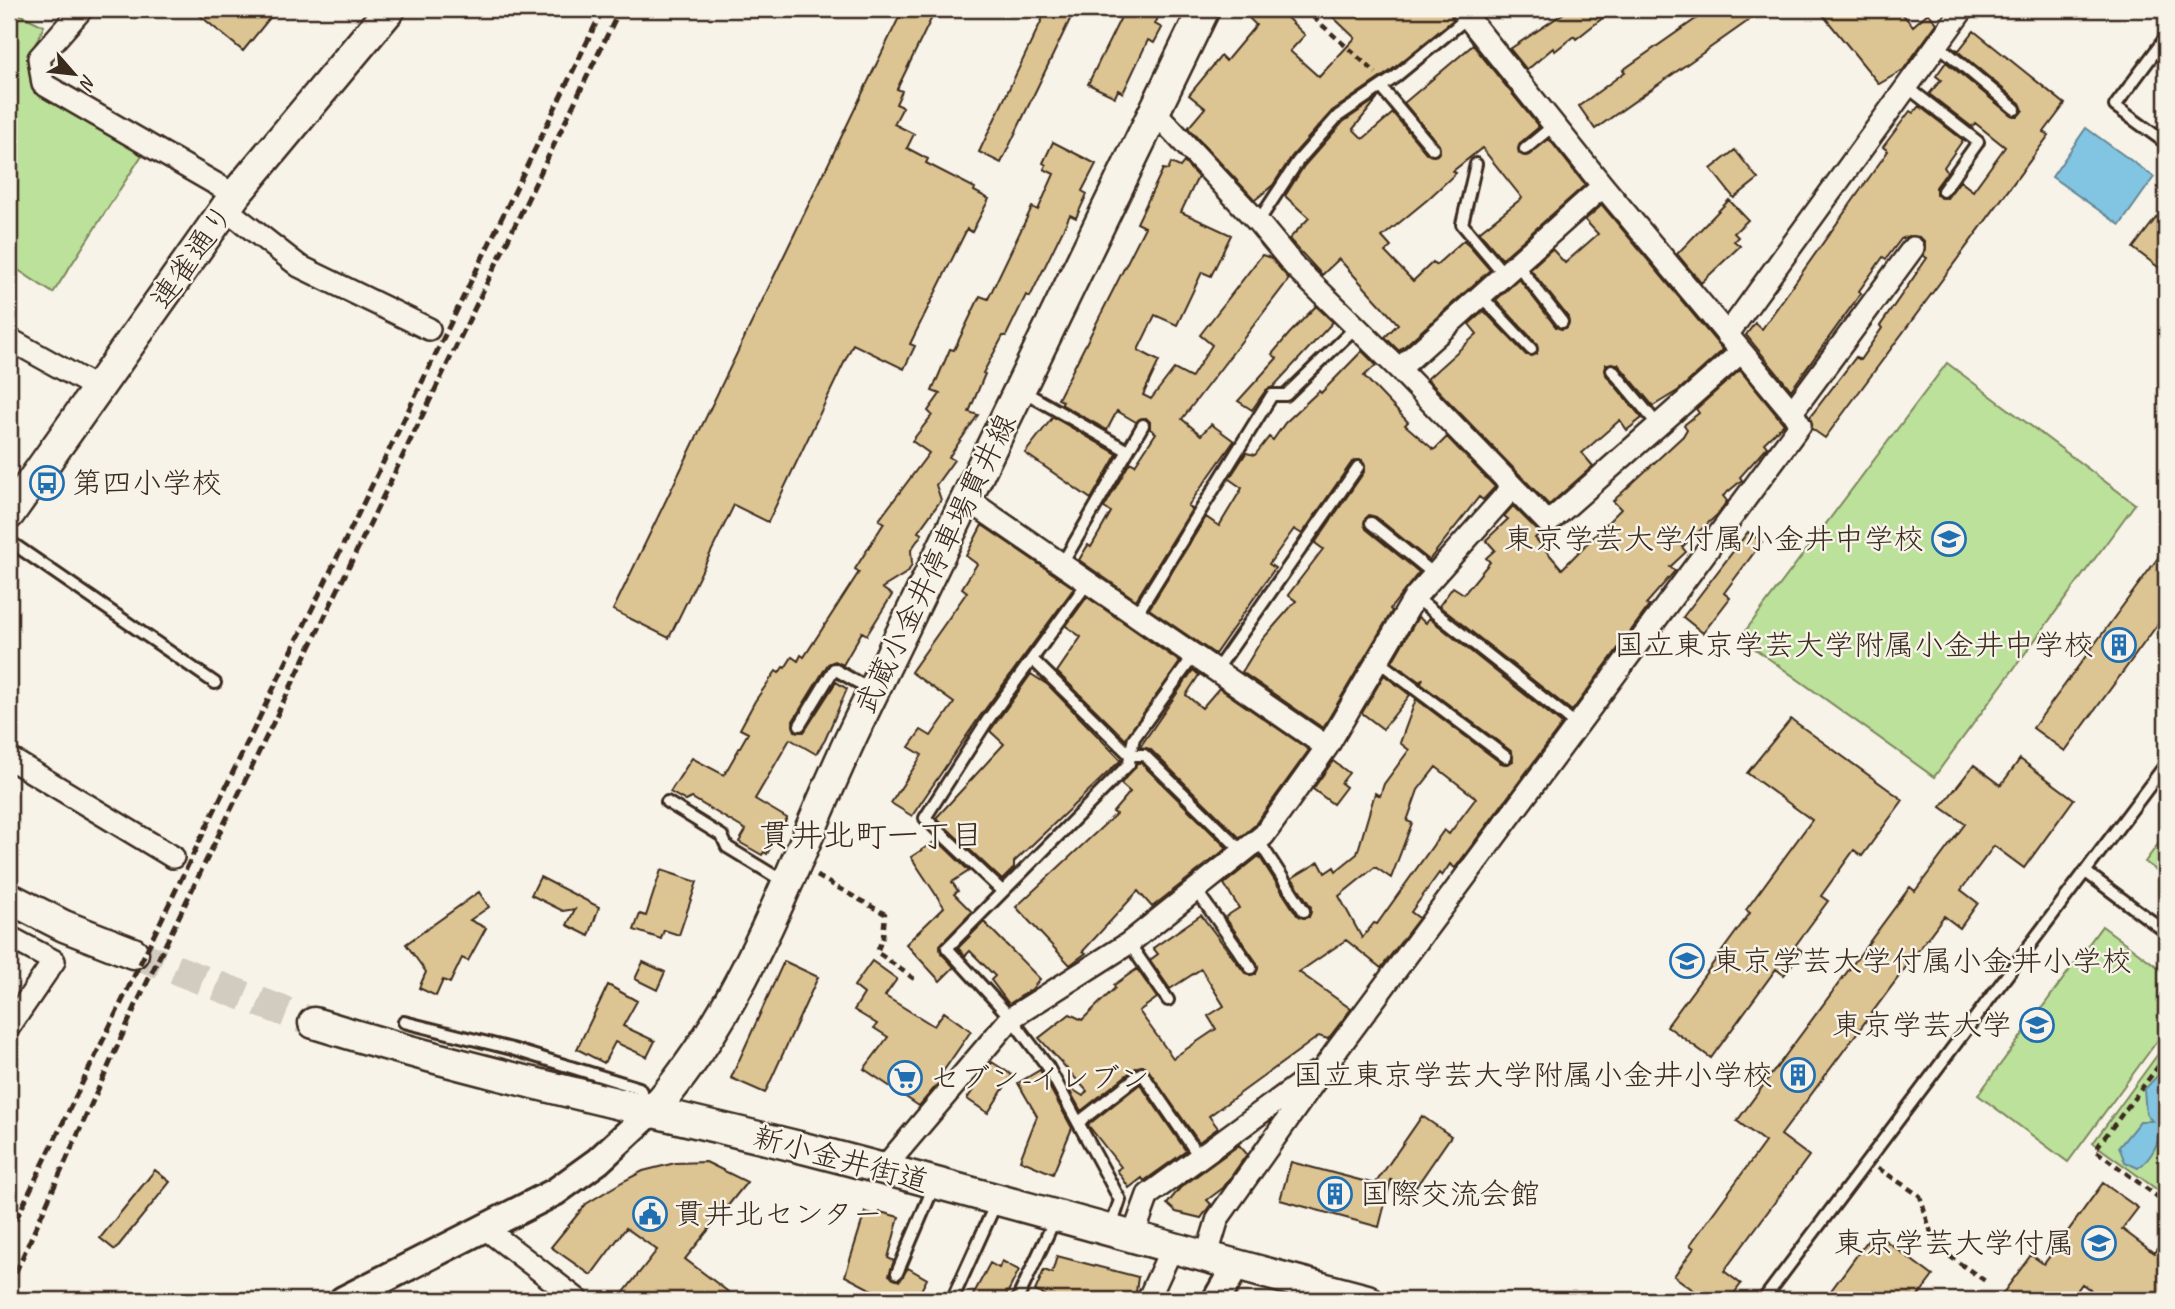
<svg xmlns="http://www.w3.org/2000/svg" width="2175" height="1309" viewBox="0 0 2175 1309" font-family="Caveat,'Klee One',sans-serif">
<rect width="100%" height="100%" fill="#f7f3e8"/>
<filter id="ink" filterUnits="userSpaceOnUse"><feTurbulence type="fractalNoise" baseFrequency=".0143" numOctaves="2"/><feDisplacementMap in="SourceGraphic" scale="14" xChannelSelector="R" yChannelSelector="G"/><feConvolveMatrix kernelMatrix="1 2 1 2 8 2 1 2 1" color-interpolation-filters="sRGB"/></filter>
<g filter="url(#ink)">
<path fill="#bce19b" stroke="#7c865c" stroke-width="2" d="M9 9 44 26 32 51V86L142 155 53 293 9 264Z
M1947 363 2135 504 1934 777 1740 638Z
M2166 833V877L2145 862Z
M2102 926 2166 973V1029L2068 1162 1978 1095Z
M2166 1043V1073L2157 1076 2160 1125H2166V1196L2093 1143Z"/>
<path fill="#82c5e3" stroke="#668794" stroke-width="2" d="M2086 128 2154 177 2120 225 2052 177Z
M2166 1073V1125H2160C2161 1141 2151 1159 2138 1168L2125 1162 2119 1147 2140 1121H2152L2146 1113 2144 1090 2157 1076Z"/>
<path fill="#ddc493" stroke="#3b2a1e" stroke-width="2" fill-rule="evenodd" d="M192 9H277L243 51Z
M903 9H936L897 89 902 91 896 104 903 107 894 124 914 134 907 148 928 159 926 163 975 188 974 191 989 199 972 232 967 229 910 344 915 346 904 369 853 344 768 522 734 505 669 638 613 610Z
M1047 9H1075L1001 163 979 152Z
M1125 9H1162L1155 24 1162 28 1154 43 1148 40 1123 93 1118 90 1115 97 1088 84Z
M1240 9H1278L1305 35 1290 51 1319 77 1355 38 1332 16 1342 9H1448L1453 20 1389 72 1332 111 1292 156 1273 185 1255 200 1188 128 1205 108 1189 95 1221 56 1226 61 1256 25Z
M1570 9H1614L1576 39 1574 36 1555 51 1553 48 1527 70 1510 49Z
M1710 9H1765L1595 129 1579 106 1625 72 1623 70Z
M1818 9H1898L1913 26 1928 13 1937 23 1903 70 1879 84Z
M1974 31 2065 104 2044 132 2049 135 1825 438 1812 429 1810 417 1856 357 1860 360 1882 328 1880 326 1927 258 1924 256 1925 242 1920 237 1908 236 1901 239 1886 259 1883 257 1859 291 1861 293 1791 390 1746 335 1755 323 1762 329 1888 151 1883 147 1910 111 1913 113 1919 106 1963 140 1944 167 1947 172 1936 187V195L1947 198 1960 181 1973 191 2005 147 1975 123 1972 127 1929 94 1941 80 1936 76 1946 62 2011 115 2018 116 2023 110 2020 103 1955 49 1959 50Z
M1473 45 1539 127 1520 143 1519 153 1529 155 1549 139 1585 185 1502 259 1479 232 1522 198 1482 148 1453 171 1456 173 1427 200 1382 237 1391 247 1385 252 1413 281 1433 262 1436 265 1464 240 1490 270 1399 351 1385 337 1398 324 1339 259 1322 275 1289 239 1309 218 1285 196 1304 166 1343 122 1378 98 1353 129 1363 139 1393 113 1427 154 1437 155 1439 145 1404 103Z
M1053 142 1096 164 1082 191 1087 194 1076 218 1070 215 1030 297 1026 295 1006 336H1003L983 373 985 374 969 412 978 415 949 457 954 460 936 485 941 500 918 532 922 534 911 550 912 564 908 572 882 588 892 595 867 635 862 632 843 665 835 661 828 664 793 721 795 731 804 732 836 682 847 689 825 740 816 754 790 739 755 799 787 818 767 854 764 852 762 855 739 842 746 830 692 798 686 801 670 792 692 758 724 775 748 733 740 729 755 701 776 671 779 673 783 667 785 668 792 657 798 661 801 655 804 657 859 572 855 569 884 523 879 520 929 453 912 441 932 415 928 411 940 394 932 391 950 349 954 350 980 296 988 299 1032 207 1038 210 1054 174 1044 169 1046 165 1043 163Z
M1735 150 1758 179 1734 198 1711 169Z
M1184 162 1198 177 1181 212 1231 235 1211 276 1202 272 1177 325 1155 315 1138 350 1159 361 1143 395 1151 399 1174 369 1191 378 1212 345 1200 335 1262 255 1271 258 1289 279 1182 419 1201 435 1211 424 1234 441 1188 506 1192 509 1136 600 1079 560 1088 545 1091 547 1111 512 1104 508 1130 462 1135 465 1156 433 1150 429V422L1146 418 1136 422 1117 411 1107 430 1061 404 1063 401 1058 399 1145 227 1137 223 1163 169 1168 170 1171 163 1180 167Z
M1729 200 1748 220 1734 233 1738 237 1734 241 1740 246 1701 283 1677 254Z
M1602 205 1723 350 1679 390 1653 406 1618 364H1606V375L1642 418 1627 430 1620 420 1582 453 1593 466 1549 505 1427 379 1477 334 1469 324 1484 311 1526 355 1537 354V344L1496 300 1519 279 1556 327 1567 328 1568 317 1530 269 1552 249 1565 263 1598 234 1585 220Z
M2166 205V273L2133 248Z
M1316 306 1333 322 1273 387 1266 390 1252 410 1238 401 1277 358 1272 354 1289 334Z
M1362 351 1376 365 1364 376 1408 422 1405 425 1434 450 1447 437 1495 487 1483 500 1479 497 1429 560 1376 517 1369 515 1365 519 1366 529 1419 572 1390 609 1392 611 1323 728 1242 672 1261 641 1296 601 1288 595 1323 549 1315 543 1364 472 1362 460 1352 462 1302 534 1294 529 1269 564 1275 568 1215 654 1149 609 1206 517 1219 526 1242 488 1229 479 1246 453 1255 455 1269 437 1273 440 1285 423 1319 391 1321 393Z
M1740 370 1784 424 1764 443 1767 447 1740 477 1742 480 1723 496 1727 501 1717 515 1682 547 1686 552 1670 567 1675 571 1646 604 1649 606 1572 711 1439 606 1453 587 1464 594 1490 562 1486 558 1495 550 1486 540 1508 519 1504 516 1513 506 1540 533 1535 538 1562 569 1621 509 1613 501 1683 436 1687 429 1684 425 1699 413 1696 409Z
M1053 417 1117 454 1091 499 1025 453Z
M982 525 1074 588 978 719 912 816 891 803 922 755 909 747 921 730 931 736 954 703 911 672 967 592 962 588 977 564 966 556Z
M1748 532 1762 542 1724 593 1730 598 1703 633 1683 617Z
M2166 547V613L2065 751 2033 728Z
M1087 597 1180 662 1126 740 1057 672 1081 637 1066 626Z
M1418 617 1426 623 1429 618 1562 724 1455 868 1450 864 1442 876 1439 873 1411 912 1419 918 1381 968 1346 940 1299 972 1351 1009 1328 1039 1319 1036 1209 1116 1218 1128 1199 1142 1145 1066 1137 1067 1081 1111 1067 1086 1083 1096 1087 1091 1039 1038 1070 1014 1082 1020 1115 988 1114 985 1137 969 1157 998 1139 1011 1173 1058 1216 1029 1208 1016 1224 1006 1201 969 1170 989 1150 960 1158 954 1153 948 1201 915 1245 973 1256 974 1257 963 1225 917 1239 908 1224 884 1259 856 1297 915 1309 917 1311 907 1292 878 1319 862 1325 873 1334 867 1336 871 1357 854 1375 793 1380 796 1384 784 1409 750 1400 743 1416 699 1501 763 1508 764 1513 761 1511 751 1421 684 1423 678 1420 682 1392 662ZM1436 767 1476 798 1449 834 1444 830 1377 924 1374 923 1362 938 1339 896 1375 867 1391 878 1412 823 1407 821 1418 790Z
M1193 670 1199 675 1186 695 1202 708 1219 688 1309 750 1254 826 1240 838 1150 749 1140 747Z
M1031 674 1048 685 1121 760 1014 862V868L1002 880 936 818 1004 744 990 731Z
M1384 675 1410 695 1383 729 1362 713Z
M1791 719 1903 800 1862 856 1854 850 1821 896 1828 901 1795 946 1802 951 1784 975 1776 969 1711 1058 1667 1026 1750 913 1746 910 1812 820 1747 773Z
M2020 759 2074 799 2024 868 1994 846 1961 890 1978 903 1960 928 1944 916 1781 1135 1809 1156 1724 1271 1741 1284 1729 1300H1707L1674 1276 1694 1248 1690 1245 1765 1142 1737 1121 1910 887 1915 891 1965 824 1941 807 1974 765 2001 785Z
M1333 761 1349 773 1341 783 1346 787 1333 804 1313 789Z
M1137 763H1141L1227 848 1152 907 1138 891 1083 951 1086 953 1070 965 1016 907 1116 814 1113 812 1130 792 1121 784Z
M937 840 969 871 952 882 958 891 954 894 972 912 940 945 941 953 954 967 940 981 906 944 944 907 911 857Z
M661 870 697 882 679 935 664 930 661 939 634 930 640 914 646 916Z
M540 877 599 907 589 936 567 925 575 909 563 911 531 895Z
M479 892 489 907 470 920 486 928 468 961 462 958 450 983 443 980 436 996 419 988 426 972 406 944Z
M984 922 1040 979 1032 989 1009 1004 991 980 995 976 970 951 965 956 958 948Z
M784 961 818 977 765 1093 731 1078Z
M872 961 897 979 885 996 934 1026 944 1012 971 1031 940 1076 943 1078 919 1106 864 1069 888 1037 874 1028 877 1024 854 1010 864 994 854 986Z
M643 962 665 972 657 990 635 979Z
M608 985 637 1001 623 1026 655 1041 647 1057 615 1042 604 1063 577 1049Z
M992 1062 1012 1075 988 1113 967 1099Z
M1040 1070 1072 1128 1053 1174 1020 1160 1037 1116 1018 1083Z
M1140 1084 1186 1151 1144 1181 1142 1178 1129 1188 1117 1170 1121 1167 1088 1125Z
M1422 1116 1451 1136 1411 1194 1391 1180 1379 1227 1280 1200 1291 1162 1375 1184Z
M1239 1145 1247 1154 1223 1188 1207 1200 1211 1204 1201 1218 1176 1212 1167 1204 1180 1188Z
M706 1162 747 1182 685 1259 739 1300H618L657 1250 626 1228 591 1275 551 1247 586 1204 622 1182 643 1171 675 1163Z
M155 1170 170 1182 115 1250 100 1238Z
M2103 1183 2138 1208 2122 1229 2154 1253 2166 1236V1300H2104L2082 1284 2070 1300H1998L2031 1255 2044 1264Z
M865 1212 878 1216 880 1212 899 1217 888 1258 894 1261 889 1275 899 1281 908 1268 927 1279 916 1300H891L845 1276Z
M1874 1232 1933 1276 1915 1300H1824Z
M1057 1256 1138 1277 1135 1300H1042L1045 1295 1035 1291 1044 1270 1052 1273Z
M1002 1261 1019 1270 1004 1300H984L973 1295 990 1263 999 1268Z"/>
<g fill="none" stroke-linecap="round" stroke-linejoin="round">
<path stroke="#d1cbc0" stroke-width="30" stroke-dasharray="30 15" stroke-linecap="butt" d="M133 953 314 1023"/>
<g stroke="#3b2a1e" stroke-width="16">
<path id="service" d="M2166 37 2115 106 2166 143
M1937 44 2015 109
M1906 86 1978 142 1943 191
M1381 87 1433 149
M1525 149 1554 125
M1476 164 1462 224 1504 274
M1258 222 1298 161 1338 116 1394 78 1467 18
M1516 263 1562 322
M1480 295 1531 349
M1612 370 1658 425
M1021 390 1128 451
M1371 523 1434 574
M9 541 215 683
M1062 564 1143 425
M1415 597 1578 726
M1136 615 1272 395H1286L1356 327
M1195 654 1134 738 1130 755H1144L1243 852
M1033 660 1130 755 1129 764 947 948 1011 1018 1048 1067 1120 1200 1110 1230
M1378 661 1506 757
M1217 669 1358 467
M800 725 834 669 871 690
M667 802 722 836 727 847 786 883
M1258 840 1304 911
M2087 873 2166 932
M1196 890 1251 968
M1002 891 925 818 987 721 1088 582
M1129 943 1168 1000
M404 1022 512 1049 639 1088 649 1105
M1079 1122 1142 1073 1198 1155
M897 1273 934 1186
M952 1300 996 1203
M1017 1300 1055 1219
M1763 1300 2166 764"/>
</g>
<g stroke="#3b2a1e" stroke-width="26">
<path id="minor" d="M82 9 39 58 43 84 235 195
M1156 113 1258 222 1295 267 1399 369 1548 523 1741 352
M226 209 299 266 429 329
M1727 335 1963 9
M9 339 97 388
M1399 369 1603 186
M1792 412 1913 248
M967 499 1327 747
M9 758 173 857
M9 937 54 961 9 1027
M883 1169 1011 1018 1129 943 1264 835 1327 747 1415 597 1512 488
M486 1229 578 1300
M1132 1239 1148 1195 1315 1073
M1206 1258 1218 1218 1336 1051 1800 425 1792 412 1603 186 1461 9
M1148 1300 1171 1250"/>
</g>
<g stroke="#3b2a1e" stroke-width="32">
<path id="tertiary" d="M343 1300 555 1192 598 1161 653 1110
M1216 1300 1236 1266"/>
</g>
<g stroke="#3b2a1e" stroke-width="35">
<path id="secondary" d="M9 514 235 195 390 9
M9 898 64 926 133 953
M314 1023C475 1073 642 1108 807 1149 994 1197 1180 1251 1367 1300
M653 1110C749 1003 794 857 855 729 970 488 1089 249 1204 9"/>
</g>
<path stroke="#3b2a1e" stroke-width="4.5" stroke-dasharray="7 5" stroke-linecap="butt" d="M1304 9 1376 73
M817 876 885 914 883 937 877 952 917 981
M2166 1056 2095 1150 2166 1203
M1878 1168 1920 1196 1935 1246 1988 1283"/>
<use href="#service" stroke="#f7f3e8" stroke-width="10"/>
<use href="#minor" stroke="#f7f3e8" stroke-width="21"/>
<use href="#tertiary" stroke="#f7f3e8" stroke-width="26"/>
<use href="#secondary" stroke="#f7f3e8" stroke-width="30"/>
<path stroke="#3b2a1e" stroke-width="5" stroke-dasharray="10 5" stroke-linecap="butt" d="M9 1234 603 9
M9 1287 136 1005 620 9"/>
</g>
</g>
<defs>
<g id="bus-ring" transform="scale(1.75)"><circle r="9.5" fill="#f7f3e8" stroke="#1f6fb2" stroke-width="1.5"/><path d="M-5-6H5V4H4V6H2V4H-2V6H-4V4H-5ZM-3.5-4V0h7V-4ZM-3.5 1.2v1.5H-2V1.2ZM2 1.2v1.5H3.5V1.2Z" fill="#1f6fb2"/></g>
<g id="school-ring" transform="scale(1.75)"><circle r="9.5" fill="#f7f3e8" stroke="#1f6fb2" stroke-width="1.5"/><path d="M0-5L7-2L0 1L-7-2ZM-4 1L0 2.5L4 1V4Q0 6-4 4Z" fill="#1f6fb2"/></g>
<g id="building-ring" transform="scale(1.75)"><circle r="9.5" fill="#f7f3e8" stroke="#1f6fb2" stroke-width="1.5"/><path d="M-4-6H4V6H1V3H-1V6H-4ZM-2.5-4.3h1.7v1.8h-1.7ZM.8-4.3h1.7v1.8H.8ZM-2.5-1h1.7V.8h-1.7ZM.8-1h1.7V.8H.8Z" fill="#1f6fb2"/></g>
<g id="university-ring" transform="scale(1.75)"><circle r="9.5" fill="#f7f3e8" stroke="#1f6fb2" stroke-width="1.5"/><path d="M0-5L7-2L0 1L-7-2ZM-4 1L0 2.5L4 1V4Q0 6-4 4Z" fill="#1f6fb2"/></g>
<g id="supermarket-ring" transform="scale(1.75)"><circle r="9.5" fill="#f7f3e8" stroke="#1f6fb2" stroke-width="1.5"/><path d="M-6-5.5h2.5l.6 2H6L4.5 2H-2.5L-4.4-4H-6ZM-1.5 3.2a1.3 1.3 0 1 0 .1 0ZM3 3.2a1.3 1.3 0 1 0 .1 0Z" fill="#1f6fb2"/></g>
<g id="civic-ring" transform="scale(1.75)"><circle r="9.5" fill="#f7f3e8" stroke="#1f6fb2" stroke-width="1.5"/><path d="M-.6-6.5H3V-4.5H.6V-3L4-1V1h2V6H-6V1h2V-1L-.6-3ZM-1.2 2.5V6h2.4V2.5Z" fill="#1f6fb2"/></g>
</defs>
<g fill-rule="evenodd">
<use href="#bus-ring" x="47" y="483"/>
<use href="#school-ring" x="1949" y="539"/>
<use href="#building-ring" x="2119" y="645"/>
<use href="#school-ring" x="1687" y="961"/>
<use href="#university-ring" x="2037" y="1025"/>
<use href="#building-ring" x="1798" y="1075"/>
<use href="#supermarket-ring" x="905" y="1078"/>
<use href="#building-ring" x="1335" y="1194"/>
<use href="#civic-ring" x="650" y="1214"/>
<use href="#school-ring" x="2099" y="1243"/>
</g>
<g text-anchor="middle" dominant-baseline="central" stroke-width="5" stroke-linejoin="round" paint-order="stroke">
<g font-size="30" fill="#3b2a1e" stroke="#f7f3e8">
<text transform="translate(192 256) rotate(-55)">連雀通り</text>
<text transform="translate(935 564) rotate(-64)">武蔵小金井停車場貫井線</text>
<text transform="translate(841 1159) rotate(15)">新小金井街道</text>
</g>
<g font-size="30" fill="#3b2a1e" stroke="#f7f3e8" text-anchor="start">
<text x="72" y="483">第四小学校</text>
<text x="1924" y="539" text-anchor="end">東京学芸大学付属小金井中学校</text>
<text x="2094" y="645" text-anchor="end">国立東京学芸大学附属小金井中学校</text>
<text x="1712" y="961">東京学芸大学付属小金井小学校</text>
<text x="2012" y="1025" text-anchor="end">東京学芸大学</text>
<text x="1773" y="1075" text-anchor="end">国立東京学芸大学附属小金井小学校</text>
<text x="930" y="1078">セブン-イレブン</text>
<text x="1360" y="1194">国際交流会館</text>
<text x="674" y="1214">貫井北センター</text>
<text x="2074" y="1243" text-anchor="end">東京学芸大学付属</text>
</g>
<g font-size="32" fill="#3b2a1e" stroke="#f7f3e8">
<text x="871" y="835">貫井北町一丁目</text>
</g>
</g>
<rect width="2175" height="1309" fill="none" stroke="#f7f3e8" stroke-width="35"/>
<rect x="18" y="18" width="2140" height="1274" fill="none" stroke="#3b2a1e" stroke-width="2.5" filter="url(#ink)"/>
<g transform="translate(74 74) rotate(118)" stroke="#f7f3e8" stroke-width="5" paint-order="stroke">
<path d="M0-5L12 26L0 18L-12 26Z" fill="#3b2a1e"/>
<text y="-10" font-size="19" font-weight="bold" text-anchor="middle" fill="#3b2a1e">N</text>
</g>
</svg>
